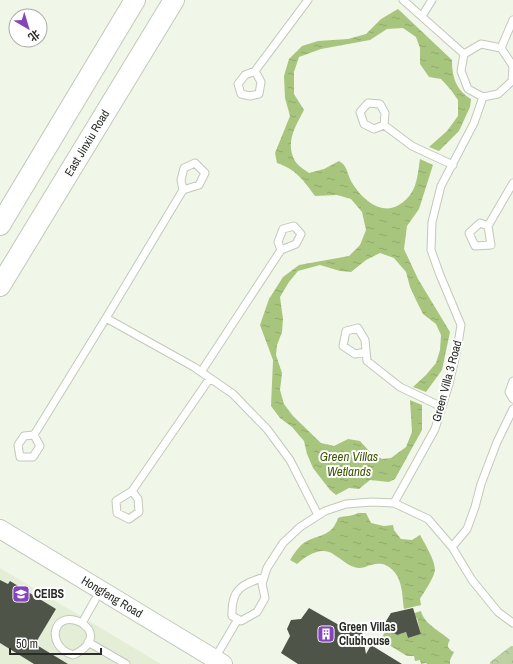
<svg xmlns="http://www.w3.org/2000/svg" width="513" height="664" viewBox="0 0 513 664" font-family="'Archivo Narrow','Noto Sans SC',sans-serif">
<defs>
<pattern id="forest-crowns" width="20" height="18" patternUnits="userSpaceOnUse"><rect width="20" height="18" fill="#bdd0a4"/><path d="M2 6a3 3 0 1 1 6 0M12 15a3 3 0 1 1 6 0" fill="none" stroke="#a2b38d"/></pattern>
<pattern id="water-ripples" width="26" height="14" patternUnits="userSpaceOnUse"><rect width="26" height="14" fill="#a8c57d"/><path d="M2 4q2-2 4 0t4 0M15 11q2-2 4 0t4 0" fill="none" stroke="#91a96c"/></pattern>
</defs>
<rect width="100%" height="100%" fill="#f0f7e8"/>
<path fill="#e4eed7" d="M0 568 161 664H0Z"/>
<path fill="url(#forest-crowns)" d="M511 646H513V664H490V662Z"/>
<path fill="url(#water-ripples)" d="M398 9 452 60C452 77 456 90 471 99L470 107 459 131 439 151 429 147 447 131 458 116V100L451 90 441 79 429 77 420 64V48L416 37 403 28 387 29 370 40 321 49 299 57 294 72V94L304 110C295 127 285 143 295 161 298 166 305 170 309 173L324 169 339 161C347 165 347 173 351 181 360 197 379 215 397 206 417 195 417 179 420 159L433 165 419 209 407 226 404 249 418 279 450 332 442 370 426 392 413 387 426 375 436 363 440 350 441 335 436 324 423 314 416 300 410 287 406 272 394 258 380 253 366 260 351 272 340 271 320 265 298 271 289 282 280 297 283 319 282 332 277 345 276 355 282 373 280 390 284 404 293 416 321 443 334 446 348 439 360 441 370 452 382 459 391 458 406 447 412 432 410 400 422 405V430L395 479 389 482 370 480 359 489 349 488 336 495 330 490 313 468 307 454 304 441 292 427 280 418 271 406 273 360 260 325 269 299 283 277 299 265 349 256 360 245 366 230 362 212 351 199 337 195 315 196C303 180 297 170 277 163L275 153 290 116 285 98 284 76 289 59 302 46 318 41 348 39 366 34 381 19Z
M358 513H366L371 523 384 526 393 525 394 530 401 539 412 540 420 535C425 544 435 560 435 570 434 578 424 592 420 599L421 605 404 609C402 594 403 577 389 567 385 564 381 563 375 564 367 565 363 570 354 567 347 565 340 558 333 554 321 546 306 556 297 564L290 560C294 554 299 545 307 541 321 534 332 536 338 518 345 515 352 517 358 513Z
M421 611C424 624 440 631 450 640 446 646 448 649 454 652L450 660V664H427L426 663 421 664 420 660 415 661 414 656H407L384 642 382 637 387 629 397 635 406 632 408 638 421 634 417 618 413 619 411 614Z"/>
<path fill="#4e5447" d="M0 580 8 584 10 581 56 609 35 644 68 664H34L0 643Z
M309 608 339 625 348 624 356 625 362 632 366 654 371 645 402 664H298L281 653 290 636 287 629 291 620 301 619Z
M413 608 421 634 408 638 406 632 397 635 383 626 391 613Z"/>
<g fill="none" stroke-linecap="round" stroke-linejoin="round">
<g stroke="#c2c9ba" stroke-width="9">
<path id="service" d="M403 0 464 54
M422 16 432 0
M481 44 501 48 513 66 512 81 498 94 483 97 468 89 461 71 464 54Z
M501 48 513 20
M255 71 261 82 259 94 250 96 241 94 238 84 245 75 255 71 308 0
M384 125 374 129 364 124 360 112 368 103 380 104 385 113 384 125 412 146 453 165
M183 190 181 180 184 168 195 163 205 173 199 185 183 190 106 318 194 367 233 394 267 429 290 460 318 515
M488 226 480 223 469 233 475 246 491 245 488 226 513 183
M366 352 355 354 343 346 346 331 358 328 365 340 367 361 400 387 442 407
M201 372 281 250 296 244 301 234 294 226 283 229 278 242 281 250
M513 381 509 392 513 399
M34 435 24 436 18 445 20 457H33L40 446 34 435 106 318
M132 491 138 499 139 512 129 519 117 513 116 501 132 491 210 378
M394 503 435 429 449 384 457 350 461 325 440 275 431 250 432 222 441 186 474 123 483 97
M452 547 467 529 475 507 481 484 497 442 513 409
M264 577C241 585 231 589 232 616L241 621 257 612 265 598 262 584 267 568 283 543 300 527 325 511 346 504 372 502 394 503 428 519 452 547 472 580 498 612 513 623
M82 623C84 625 88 628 89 630 95 642 82 651 73 655 44 646 53 608 82 623L95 600
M88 642 126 664
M215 658 238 619"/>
</g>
<g stroke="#c2c9ba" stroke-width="20">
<path id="tertiary" d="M0 529 223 664"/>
</g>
<g stroke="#c2c9ba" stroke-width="22">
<path id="secondary" d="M0 225 135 0
M0 286 174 0"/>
</g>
<use href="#service" stroke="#fff" stroke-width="7"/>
<use href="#tertiary" stroke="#fff" stroke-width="18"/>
<use href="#secondary" stroke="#fff" stroke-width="20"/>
</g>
<defs>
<g id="school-square" transform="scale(0.9)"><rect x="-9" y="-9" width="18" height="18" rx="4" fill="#8545ba" stroke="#fff"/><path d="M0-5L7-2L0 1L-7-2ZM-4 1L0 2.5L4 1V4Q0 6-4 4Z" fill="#fff"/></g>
<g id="building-square" transform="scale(0.9)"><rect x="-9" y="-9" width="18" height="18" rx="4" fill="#8545ba" stroke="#fff"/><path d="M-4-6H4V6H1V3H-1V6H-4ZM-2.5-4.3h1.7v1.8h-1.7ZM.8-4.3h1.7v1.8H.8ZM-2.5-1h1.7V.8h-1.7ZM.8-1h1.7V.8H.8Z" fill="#fff"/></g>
</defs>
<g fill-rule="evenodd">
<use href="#school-square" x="21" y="594"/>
<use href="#building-square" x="326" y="634"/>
</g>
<g text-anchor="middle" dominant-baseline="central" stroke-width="4" stroke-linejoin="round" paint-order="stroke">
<g font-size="12" fill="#292c26" stroke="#fff">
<text transform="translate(87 143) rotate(-59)">East Jinxiu Road</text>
<text transform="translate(447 381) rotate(-75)">Green Villa 3 Road</text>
<text transform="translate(112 597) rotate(31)">Hongfeng Road</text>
</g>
<g font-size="12" font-weight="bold" fill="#292c26" stroke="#fff" text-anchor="start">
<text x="34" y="594">CEIBS</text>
<text x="339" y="627">Green Villas<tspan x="339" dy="14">Clubhouse</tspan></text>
</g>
<g font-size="13" font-style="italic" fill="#405806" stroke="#fff">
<text x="349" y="456">Green Villas<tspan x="349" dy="15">Wetlands</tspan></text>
</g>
</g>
<g transform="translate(28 28) rotate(142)"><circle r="19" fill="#ffffff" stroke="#a9aba8"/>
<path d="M0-3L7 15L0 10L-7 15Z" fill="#8545ba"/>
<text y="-6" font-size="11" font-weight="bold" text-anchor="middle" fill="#292c26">北</text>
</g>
<path d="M10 648v6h91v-6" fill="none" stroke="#292c26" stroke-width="2"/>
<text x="16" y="648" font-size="12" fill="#292c26" stroke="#ffffff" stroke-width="3" paint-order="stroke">50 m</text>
</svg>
